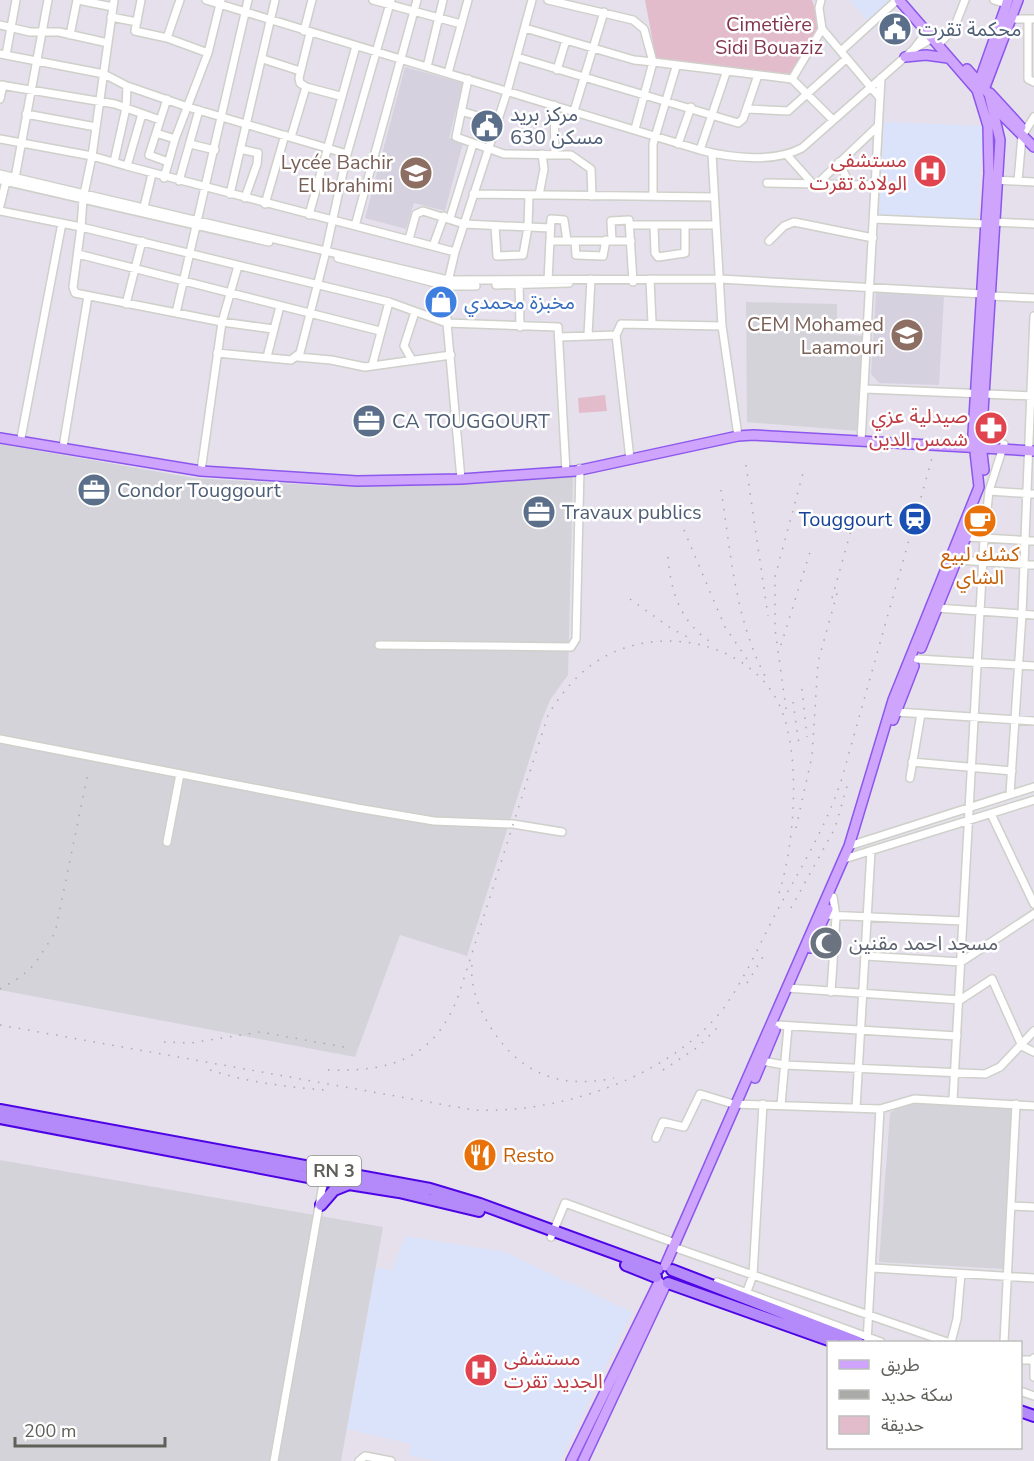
<svg xmlns="http://www.w3.org/2000/svg" width="1034" height="1461" viewBox="0 0 1034 1461" font-family="'Nunito Sans','Noto Sans Arabic',sans-serif">
<rect width="100%" height="100%" fill="#e5e0ec"/>
<path fill="#d5d3da" d="M746 302 837 304V333L864 336 858 431 747 422Z
M0 444 194 478 328 486 573 477 568 675 550 700 542 720 467 956 400 935 355 1057 0 990Z
M907 1103 1013 1107 1004 1269 879 1262 890 1113Z
M0 1160 383 1227 341 1461H0Z"/>
<path fill="#d6d1de" d="M405 67 463 83 449 138 463 143 445 211 414 203 406 229 365 218Z
M876 292 944 297 939 385 879 383 871 374Z"/>
<path fill="#dbe3fa" d="M849 0H891L869 21Z
M884 122 983 126 977 219 879 215Z
M405 1236 505 1252 632 1312 560 1461H437L409 1456 411 1444 347 1429 376 1268 392 1270Z"/>
<path fill="#e3bccb" d="M645 0H812L820 24 791 74 656 59Z
M605 395 607 411 579 413 578 398Z"/>
<g fill="none" stroke-linecap="round" stroke-linejoin="round">
<g stroke="#ced0c9" stroke-width="10">
<path id="minor" d="M78 0 113 7
M141 0 135 31 167 38 208 53
M206 0 700 150C730 158 774 163 802 148L914 49 929 29
M373 0 461 24
M548 0 633 20 644 29 653 62 792 79 822 29 819 8 821 0
M994 0 1006 4
M111 17 137 22
M1011 19H1034
M1028 20V79L1034 82
M0 25 30 32H59L108 43
M525 28 634 60 653 62 635 129
M822 29 880 98
M304 31 312 0
M70 35 77 0
M167 38 180 0
M938 45 954 28 965 0
M914 49 936 36
M841 51 897 0
M0 54 104 74 127 86 188 107 347 154
M6 55 16 0
M517 57 738 123 743 119 758 75
M263 59 300 71
M427 67 443 0
M557 70 566 40
M448 73 468 0
M468 79 456 137 504 154 571 155 591 169 592 196
M792 79 833 120
M0 85 115 104 160 120
M306 87 300 83 299 78 310 33
M0 99 3 85
M167 99 149 155 168 162
M554 105 555 153
M747 109 788 111 846 59
M461 111 497 122
M574 111 604 12
M26 114 96 127
M156 133 175 139
M291 137 306 87 340 96
M0 139 92 156 127 166 142 114
M190 144 215 150
M678 144 691 107
M240 149 258 153 257 164 245 198
M700 150 726 73
M712 154 722 326 738 436
M787 155 812 183
M114 162 126 108 127 86
M839 162 849 183
M127 166 455 252
M0 174 448 280 720 279 983 294
M15 178 48 0
M164 178 175 139 208 53 221 0
M0 180 269 242
M994 180 1034 182
M179 181 199 110
M1018 181 1022 136 1034 117
M767 183 875 185
M818 183 878 126
M230 194 275 0
M473 194 714 197
M539 195 544 169 542 154
M653 196V144L676 67
M265 204 285 135
M0 206 6 181
M144 207 152 174
M0 211 81 227 83 199 92 156 114 0
M309 215 356 46
M450 218 473 144
M874 219 986 224
M994 222 1034 224
M631 225H716
M355 226 417 0
M495 226 497 256 523 255 528 227 529 195
M654 227 655 253 658 257 685 253V226
M409 239 416 214 423 211 464 224 550 228
M612 240 611 221 629 220 633 282
M550 241H631
M575 241 576 255 603 256 606 240
M769 241 784 226 794 222 873 238
M433 246 444 216
M78 254 380 331
M338 258 447 286H476
M650 279 652 323
M548 281 551 219 564 220 567 241
M519 282 520 327
M496 285 569 283
M991 296 1034 298
M126 304 142 241
M176 313 248 0
M273 329 222 322 75 293 73 287 81 227 389 302 447 323 558 327 566 472
M588 335 591 279
M560 337 616 335
M217 353 291 360 300 353 325 255 347 154 391 0
M267 357 280 306
M297 357 331 360 365 367 451 355
M412 360 404 346 415 312
M372 366 389 302
M865 389 1033 396
M21 438 62 223
M861 441 881 78
M63 447 88 296
M630 459 616 335 621 324 722 326
M201 471 222 322 238 266
M461 479 447 323V286L455 252 507 92 532 0
M989 491 1034 494
M966 537 1034 541
M958 560 1034 565
M937 608 1034 615
M379 645 571 647 576 639 580 468
M917 659 1034 666
M896 712 1034 721
M0 739 357 808 434 821 513 824 562 832
M912 762 1012 771
M910 778 921 714
M1010 794 1022 614 1034 316
M991 814 1034 904
M167 842 180 774
M849 846 1034 787
M844 859 1034 800
M825 915 963 921
M866 956 961 962 1034 914
M787 988 960 1000 992 979 1022 1046 1034 1052
M831 992 836 917 833 897
M777 1025 957 1036
M762 1061 784 1065 985 1074 1000 1067 1034 1031
M953 1100 984 539 989 491 1004 444
M763 1104 753 1275 947 1342
M781 1105 788 1027
M856 1108 871 851
M656 1138 663 1122 684 1127 700 1094 733 1104 880 1109 914 1099 1034 1106
M1011 1206 1034 1207
M551 1237 565 1203 675 1243
M679 1249 753 1275 746 1294
M873 1268 1034 1278
M717 1282 881 1342
M867 1342 880 1109
M951 1342 957 1319 961 1274
M1004 1342 1016 1104
M1034 1358V1377
M1020 1360H1034
M1020 1391 1034 1396
M274 1461 324 1178
M359 1461 365 1456 391 1461"/>
</g>
<g stroke="#8c57ed" stroke-width="12">
<path id="major" d="M905 57 926 55 948 58
M967 69 989 94 1000 140 981 444 984 470
M978 85 1008 0
M985 87 1018 0
M990 93 1021 127
M993 106 1034 147
M0 438 201 471 357 481 461 479 576 471 738 436 753 435 1034 451
M921 648 968 532
M893 720 914 666
M810 948 828 909
M755 1078 775 1030
M665 1266 849 846 893 700 979 487 973 434 989 173 988 126 977 90 899 0
M571 1461 659 1282
M583 1461 666 1284"/>
</g>
<g stroke="#4e05e6" stroke-width="14">
<path id="highway" d="M0 1110 430 1189 480 1204 658 1269
M0 1118 324 1180 399 1192 479 1211
M321 1205 334 1190 349 1184
M626 1265 656 1277
M672 1270 858 1342
M668 1283 834 1342
M1020 1411 1034 1416"/>
</g>
<use href="#minor" stroke="#fff" stroke-width="7"/>
<use href="#major" stroke="#cea4fd" stroke-width="9"/>
<use href="#highway" stroke="#b489fa" stroke-width="10"/>
<path stroke="#aaaba9" stroke-width="1.5" stroke-dasharray="1.5 8" stroke-linecap="butt" d="M746 465 768 616
M721 490C731 554 735 618 765 676
M684 530 725 627 749 662
M668 557C671 594 681 624 715 645
M832 598 854 520
M630 599 672 629 693 640
M781 645 810 552
M802 689 807 737
M793 702 799 744
M786 709 775 629V577L803 473
M796 828 812 756 818 662 838 590
M791 908 835 828 848 783
M472 965C470 985 478 1006 488 1023 517 1072 558 1090 614 1078
M747 983 763 957
M0 989 19 978 34 965 55 933 88 773
M0 1025 473 1110C558 1114 669 1078 723 1009 745 979 761 941 778 909 802 866 827 825 842 778L932 458
M164 1042 191 1043 260 1032 350 1048
M210 1070C247 1082 286 1087 325 1090
M328 1070C392 1072 436 1058 459 994L548 715C562 692 580 670 604 657 660 626 740 641 774 695 804 742 795 849 777 899
M663 1070 698 1047 717 1028"/>
</g>
<defs>
<g id="civic-disc" transform="scale(1.725)"><circle r="9.5" fill="#5c6f8a" stroke="#fff"/><path d="M-.6-6.5H3V-4.5H.6V-3L4-1V1h2V6H-6V1h2V-1L-.6-3ZM-1.2 2.5V6h2.4V2.5Z" fill="#fff"/></g>
<g id="hospital-disc" transform="scale(1.725)"><circle r="9.5" fill="#e0444e" stroke="#fff"/><path d="M-5-5h3v3.5h4V-5h3V5h-3V1.5h-4V5h-3Z" fill="#fff"/></g>
<g id="school-disc" transform="scale(1.725)"><circle r="9.5" fill="#8d6e63" stroke="#fff"/><path d="M0-5L7-2L0 1L-7-2ZM-4 1L0 2.5L4 1V4Q0 6-4 4Z" fill="#fff"/></g>
<g id="shop-disc" transform="scale(1.725)"><circle r="9.5" fill="#3f7fe0" stroke="#fff"/><path d="M-5-2.5h2.3a2.7 3.5 0 0 1 5.4 0H5L5.5 6h-11ZM-1.5-2.5h3a1.5 2.3 0 0 0-3 0Z" fill="#fff"/></g>
<g id="office-disc" transform="scale(1.725)"><circle r="9.5" fill="#5c6f8a" stroke="#fff"/><path d="M-6-3h4V-5.5h4V-3h4V5H-6ZM-1-4.5V-3h2v-1.5ZM-6 0V1H6V0Z" fill="#fff"/></g>
<g id="pharmacy-disc" transform="scale(1.725)"><circle r="9.5" fill="#e0444e" stroke="#fff"/><path d="M-2-6h4v4h4v4h-4v4h-4v-4h-4v-4h4Z" fill="#fff"/></g>
<g id="station-disc" transform="scale(1.725)"><circle r="9.5" fill="#1a4fb4" stroke="#fff"/><path d="M-3-6H3Q5-6 5-4V2Q5 4 3 4L4.5 6H3L1.5 4h-3L-3 6H-4.5L-3 4Q-5 4-5 2V-4Q-5-6-3-6ZM-3.5-4v3h7v-3ZM-3.5 1v1.5H-2V1ZM2 1v1.5H3.5V1Z" fill="#fff"/></g>
<g id="cafe-disc" transform="scale(1.725)"><circle r="9.5" fill="#e8710a" stroke="#fff"/><path d="M-5.5-4.5H6V0H3Q3 3.5 0 3.5H-2.5Q-5.5 3.5-5.5 0ZM3-3.2v2h1.7v-2ZM-6 4.5H4V6H-6Z" fill="#fff"/></g>
<g id="mosque-disc" transform="scale(1.725)"><circle r="9.5" fill="#6b7280" stroke="#fff"/><path d="M3.5-4.9A6 6 0 1 0 3.5 4.9A5 5 0 1 1 3.5-4.9Z" fill="#fff"/></g>
<g id="restaurant-disc" transform="scale(1.725)"><circle r="9.5" fill="#e8710a" stroke="#fff"/><path d="M-5-6h1v4h1v-4h1v4h1v-4h1v5L-1.5 .5V6h-2V.5L-5-1ZM5-6V6H3V1.5H1.5Q1.5-4 5-6Z" fill="#fff"/></g>
</defs>
<g fill-rule="evenodd">
<use href="#civic-disc" x="895" y="29"/>
<use href="#civic-disc" x="487" y="126"/>
<use href="#hospital-disc" x="930" y="171"/>
<use href="#school-disc" x="416" y="173"/>
<use href="#shop-disc" x="441" y="302"/>
<use href="#school-disc" x="907" y="335"/>
<use href="#office-disc" x="369" y="421"/>
<use href="#pharmacy-disc" x="991" y="428"/>
<use href="#office-disc" x="94" y="490"/>
<use href="#office-disc" x="539" y="512"/>
<use href="#station-disc" x="915" y="519"/>
<use href="#cafe-disc" x="980" y="521"/>
<use href="#mosque-disc" x="826" y="943"/>
<use href="#restaurant-disc" x="480" y="1155"/>
<use href="#hospital-disc" x="481" y="1370"/>
</g>
<g text-anchor="middle" dominant-baseline="central" stroke-width="5" stroke-linejoin="round" paint-order="stroke">
<rect fill="#fff" stroke="#8f908b" stroke-width="1.5" x="307" y="1156" width="54" height="30" rx="4.5"/>
<g font-size="18" font-weight="bold" fill="#5f6159">
<text x="334" y="1171">RN 3</text>
</g>
<g font-size="20" fill="#83364e" stroke="#fff">
<text x="769" y="24">Cimetière<tspan x="769" dy="23">Sidi Bouaziz</tspan></text>
</g>
<g font-size="20" fill="#4e5e75" stroke="#fff" text-anchor="start">
<text x="918" y="29">محكمة تقرت</text>
<text x="510" y="114">مركز بريد<tspan x="510" dy="23">630 مسكن</tspan></text>
<text x="392" y="421">CA TOUGGOURT</text>
<text x="117" y="490">Condor Touggourt</text>
<text x="562" y="512">Travaux publics</text>
</g>
<g font-size="20" fill="#be3a42" stroke="#fff" text-anchor="end">
<text x="907" y="160">مستشفى<tspan x="907" dy="23">الولادة تقرت</tspan></text>
<text x="968" y="416">صيدلية عزي<tspan x="968" dy="23">شمس الدين</tspan></text>
<text x="504" y="1358" text-anchor="start">مستشفى<tspan x="504" dy="23">الجديد تقرت</tspan></text>
</g>
<g font-size="20" fill="#785e54" stroke="#fff" text-anchor="end">
<text x="393" y="162">Lycée Bachir<tspan x="393" dy="23">El Ibrahimi</tspan></text>
<text x="884" y="324">CEM Mohamed<tspan x="884" dy="23">Laamouri</tspan></text>
</g>
<g font-size="20" fill="#366cbe" stroke="#fff" text-anchor="start">
<text x="464" y="302">مخبزة محمدي</text>
</g>
<g font-size="20" fill="#164399" stroke="#fff" text-anchor="end">
<text x="892" y="519">Touggourt</text>
</g>
<g font-size="20" fill="#c56008" stroke="#fff">
<text x="980" y="554">كشك لبيع<tspan x="980" dy="23">الشاي</tspan></text>
<text x="503" y="1155" text-anchor="start">Resto</text>
</g>
<g font-size="20" fill="#5b616d" stroke="#fff" text-anchor="start">
<text x="849" y="943">مسجد احمد مقنين</text>
</g>
</g>
<rect x="827" y="1341" width="195" height="108" fill="#ffffff" stroke="#bfc0bd" stroke-width="1.5"/>
<rect x="839" y="1360" width="30" height="9" fill="#cea4fd" stroke="#bfc0bd" stroke-width="1.5"/>
<text x="881" y="1371" font-size="18" fill="#5f6159">طريق</text>
<rect x="839" y="1390" width="30" height="9" fill="#aaaba9" stroke="#bfc0bd" stroke-width="1.5"/>
<text x="881" y="1401" font-size="18" fill="#5f6159">سكة حديد</text>
<rect x="839" y="1416" width="30" height="18" fill="#e3bccb" stroke="#bfc0bd" stroke-width="1.5"/>
<text x="881" y="1431" font-size="18" fill="#5f6159">حديقة</text>
<path d="M15 1437v9h150v-9" fill="none" stroke="#5f6159" stroke-width="3"/>
<text x="24" y="1437" font-size="18" fill="#5f6159" stroke="#ffffff" stroke-width="4.5" paint-order="stroke">200 m</text>
</svg>
